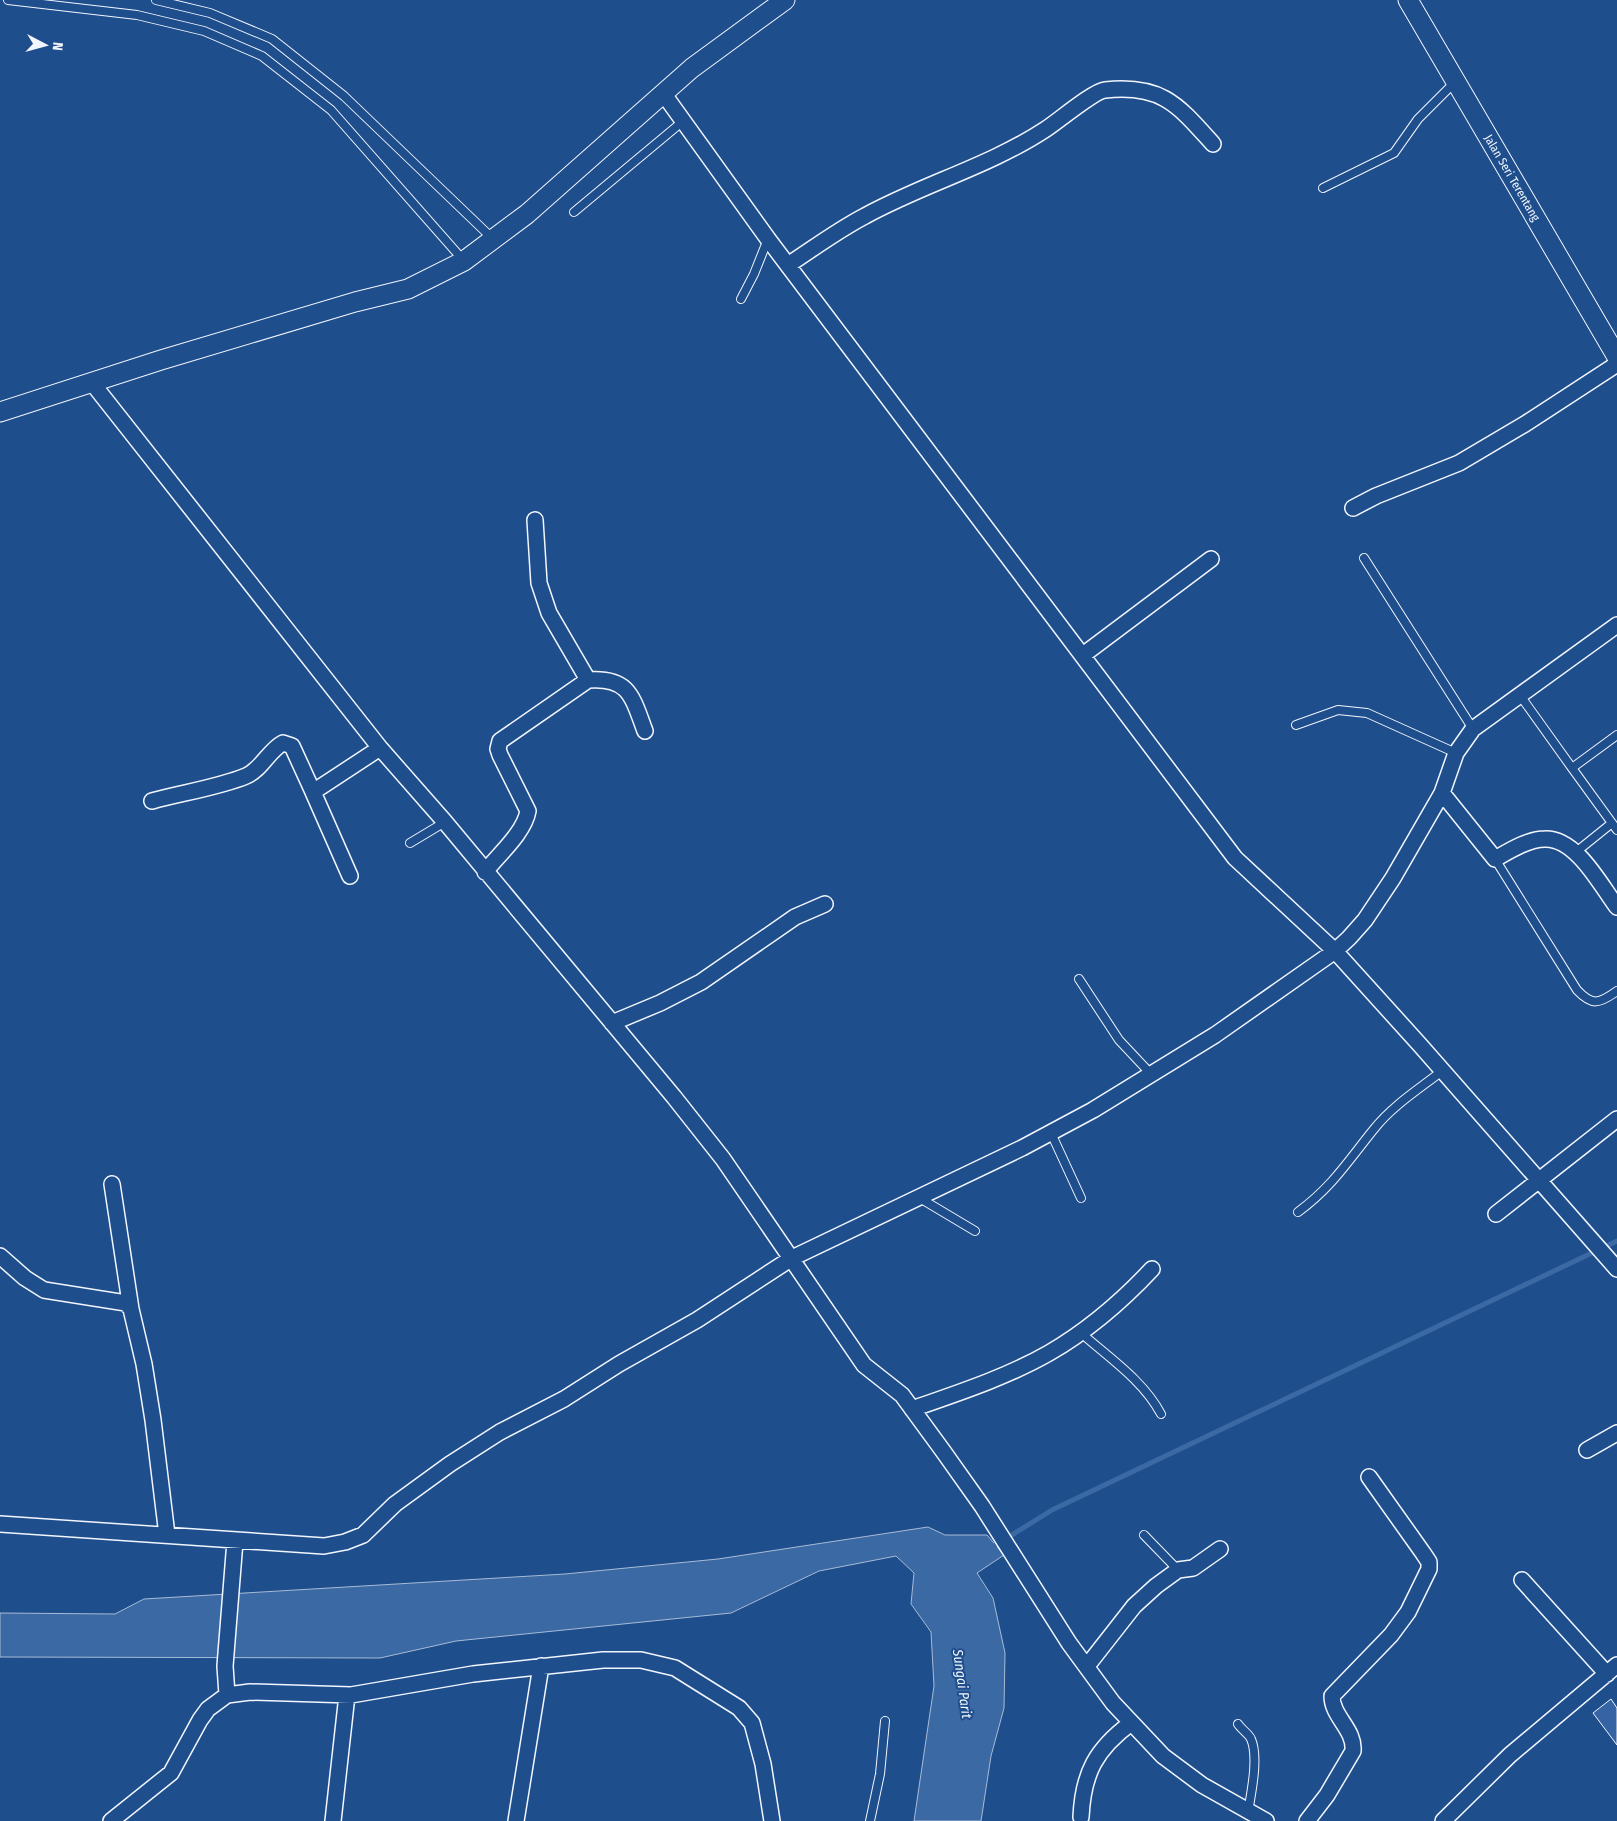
<svg xmlns="http://www.w3.org/2000/svg" width="1617" height="1821" viewBox="0 0 1617 1821" font-family="'Fira Sans Condensed',sans-serif">
<rect width="100%" height="100%" fill="#1f4e8c"/>
<path fill="#3b69a3" stroke="#a8bbd7" d="M928 1527 945 1535H987L1004 1555 977 1573 993 1598 1005 1653 1004 1708 991 1756 981 1821H914L934 1686 931 1632 911 1604 914 1573 896 1556 819 1571 731 1613 456 1641 380 1658 0 1657V1613L115 1614 144 1599 565 1574 718 1559Z"/>
<g fill="none" stroke-linecap="round" stroke-linejoin="round">
<path stroke="#3b69a3" stroke-width="5" d="M991 1548 1052 1510 1617 1241"/>
</g>
<path fill="#3563a3" stroke="#f2f6ff" d="M1611 1699 1617 1708V1745L1593 1713Z"/>
<g fill="none" stroke-linecap="round" stroke-linejoin="round">
<g stroke="#f2f6ff" stroke-width="10">
<path id="service" d="M8 0 137 15 204 31 262 56 331 110 464 261
M156 0 210 13 272 39 344 96 492 238
M1323 188 1394 153 1418 119 1455 82
M574 212 682 122
M741 299 754 274 768 239
M1364 558 1473 729
M1519 694 1572 768
M1296 725 1338 710 1367 713 1456 753
M1617 735 1572 768 1617 830
M410 843 445 822
M1576 852 1612 823
M1495 859 1577 990C1592 1006 1599 1004 1617 991
M1079 979 1119 1040 1150 1073
M1051 1133 1081 1198
M918 1197 975 1231
M1298 1212C1333 1186 1348 1161 1374 1129 1392 1106 1419 1089 1442 1071
M1080 1332C1108 1357 1143 1380 1161 1414
M1144 1535 1178 1570
M1238 1724C1242 1730 1249 1734 1251 1739 1259 1757 1251 1794 1248 1812
M870 1821 880 1774 885 1721"/>
</g>
<g stroke="#f2f6ff" stroke-width="18">
<path id="minor" d="M663 93 768 239 1235 858 1335 951 1420 1045 1617 1269
M788 265C814 248 838 230 865 216 923 184 990 166 1046 129 1057 122 1094 91 1105 90 1162 84 1178 105 1213 144
M93 384 380 748 445 822 674 1097 723 1159 864 1365 902 1395 943 1451 982 1506 1069 1643 1113 1703 1163 1756 1202 1785 1266 1821
M1353 508 1376 496 1459 463 1525 424 1617 364
M1083 655 1211 559
M588 680C629 677 632 696 645 731
M1442 793 1495 859C1509 851 1528 839 1545 839 1576 838 1600 884 1617 907
M152 801C181 793 220 787 246 776 262 769 269 750 283 743L292 746 313 792
M485 872C499 854 524 833 528 811L500 755 498 749 500 741 588 680 549 613 539 583 535 520
M350 876 313 792 380 748
M612 1023 660 1003 701 982 795 917 825 904
M112 1184 131 1309
M1496 1214 1617 1119
M0 1256 25 1278 44 1290 126 1303 131 1309 144 1364 153 1420 167 1535
M912 1409C958 1393 1007 1377 1049 1353 1087 1331 1122 1301 1152 1269
M1587 1450 1617 1433
M0 1524 324 1546 345 1542 363 1535 395 1504 450 1464 500 1432 564 1399 619 1364 697 1320 792 1258 1022 1148 1093 1110 1215 1035 1335 951 1349 938 1365 920 1393 878 1442 793 1456 753 1473 729 1617 625
M1522 1580 1607 1674
M1087 1666 1134 1606 1156 1586 1178 1570 1193 1568 1220 1549
M227 1695 225 1666 235 1541
M1081 1817C1083 1773 1096 1749 1131 1723
M111 1821 171 1773 200 1720 208 1709 227 1695 250 1692 351 1695 473 1674 603 1660H641L675 1668 739 1708 752 1723 763 1764 772 1821
M333 1821 347 1695
M516 1821 541 1666
M1307 1821 1327 1795 1353 1751C1355 1729 1332 1717 1332 1696L1391 1635 1408 1612 1429 1569V1562L1423 1553 1369 1477
M1443 1821 1510 1755 1617 1665"/>
</g>
<g stroke="#f2f6ff" stroke-width="21">
<g id="tertiary">
<path id="s1" d="M1408 0 1617 357"/>
<path d="M0 412 161 360 355 302 408 289 464 261 527 214 692 68 785 0"/>
</g>
</g>
<use href="#service" stroke="#1f4e8c" stroke-width="8"/>
<use href="#minor" stroke="#1f4e8c" stroke-width="15"/>
<use href="#tertiary" stroke="#1f4e8c" stroke-width="19"/>
</g>
<g text-anchor="middle" dominant-baseline="central" stroke-width="4" stroke-linejoin="round" paint-order="stroke">
<g font-size="12" fill="#f2f6ff" stroke="#1f4e8c">
<text stroke="none"><textPath href="#s1" startOffset="206">Jalan Seri Terentang</textPath></text>
</g>
<g font-size="14" font-style="italic" fill="#f2f6ff" stroke="#1f4e8c">
<text transform="translate(962 1684) rotate(82)">Sungai Parit</text>
</g>
</g>
<g transform="translate(45 45) rotate(96)" stroke="#1f4e8c" stroke-width="4" paint-order="stroke">
<path d="M0-4L9 19L0 12L-9 19Z" fill="#f2f6ff"/>
<text y="-8" font-size="14" font-weight="bold" text-anchor="middle" fill="#f2f6ff">N</text>
</g>
</svg>
